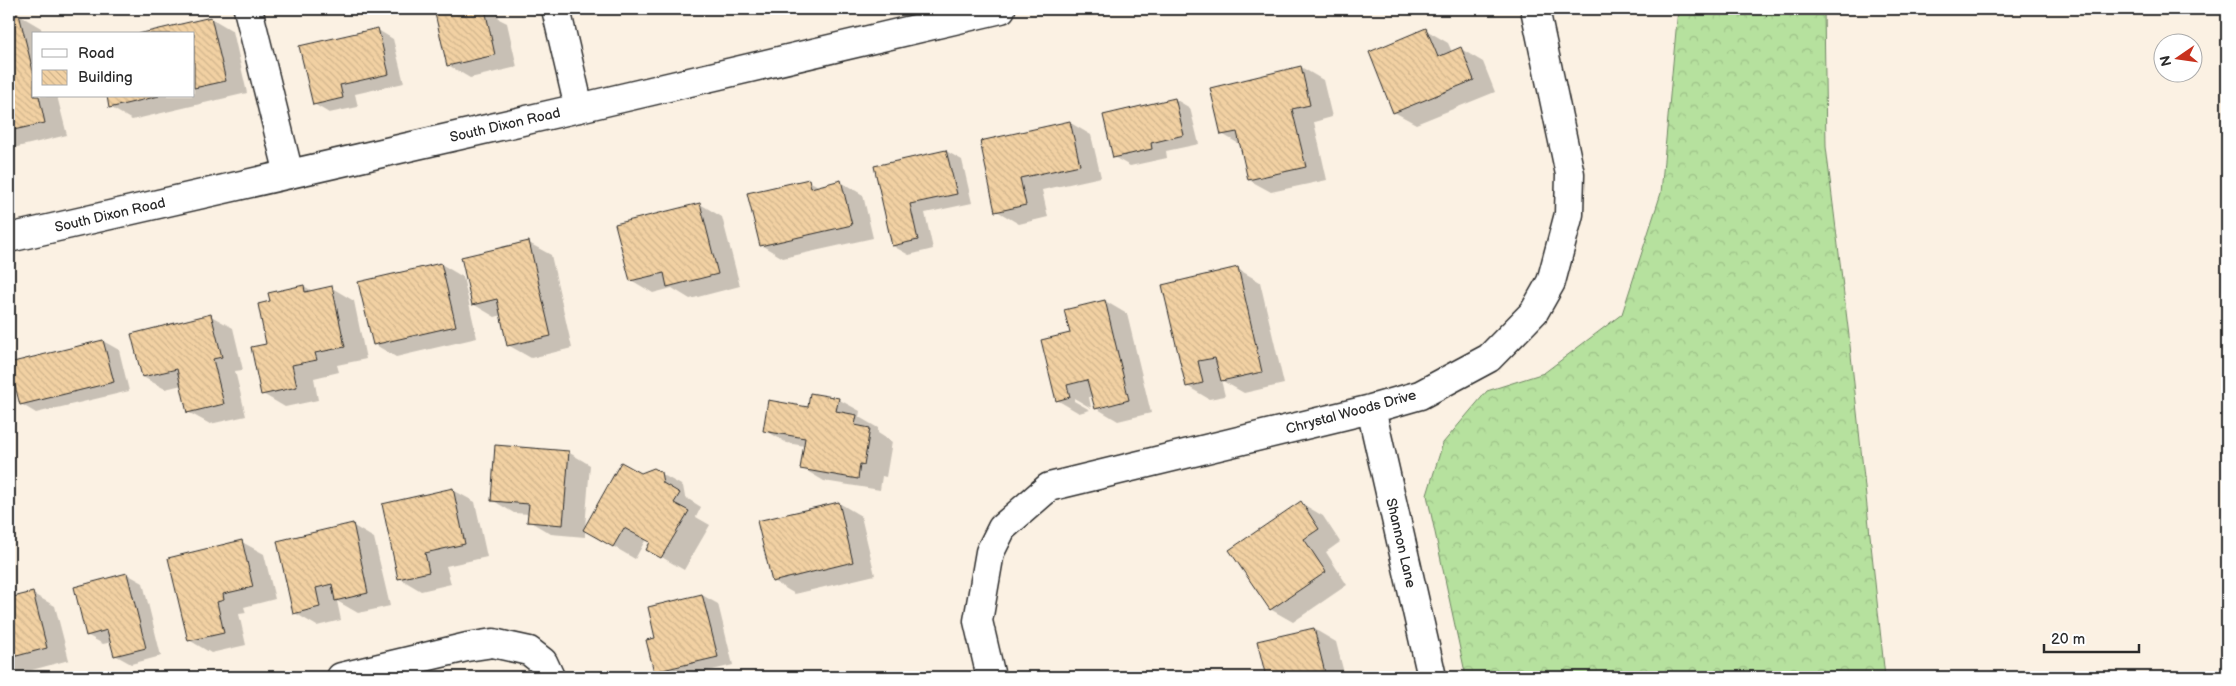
<svg xmlns="http://www.w3.org/2000/svg" width="2236" height="686" viewBox="0 0 2236 686" font-family="'Balsamiq Sans',sans-serif">
<defs>
<pattern id="forest-crowns" width="20" height="18" patternUnits="userSpaceOnUse" patternTransform="scale(1.25)"><rect width="20" height="18" fill="#b6e19e"/><path d="M2 6a3 3 0 1 1 6 0M12 15a3 3 0 1 1 6 0" fill="none" stroke="#9dc188"/></pattern>
<pattern id="building-back-hatch" width="6" height="6" patternUnits="userSpaceOnUse" patternTransform="scale(1.25)"><rect width="6" height="6" fill="#f2d1a3"/><path d="M-1 5l2 2M0 0l6 6M5-1l2 2" fill="none" stroke="#d0b48c"/></pattern>
</defs>
<rect width="100%" height="100%" fill="#fbf1e3"/>
<filter id="ink" filterUnits="userSpaceOnUse"><feTurbulence type="fractalNoise" baseFrequency=".02" numOctaves="2"/><feDisplacementMap in="SourceGraphic" scale="10" xChannelSelector="R" yChannelSelector="G"/><feConvolveMatrix kernelMatrix="1 2 1 2 8 2 1 2 1" color-interpolation-filters="sRGB"/></filter>
<g filter="url(#ink)">
<path fill="url(#forest-crowns)" stroke="#708664" d="M1678 9H1824L1826 147 1849 336 1885 677H1466L1427 495 1443 443 1487 391 1544 373 1622 314 1661 193Z"/>
<path fill="#0003" d="M435 9H497L499 19 507 23 517 67 470 78 448 65Z
M19 15 41 28 42 34H34V96H57L67 135 9 149V17Z
M211 18 233 31 247 93 132 120 110 107 108 96H194V34Z
M378 30 393 39 404 83 355 94 358 107 329 113 314 104Z
M1426 30 1448 43 1452 52 1461 49 1483 62 1495 92 1416 124 1394 112Z
M1301 67 1323 80 1332 117 1314 122 1327 180 1271 192 1249 180 1241 145 1222 134Z
M1175 99 1190 108 1199 144 1166 151 1167 158 1130 166 1114 157Z
M1069 122 1091 135 1101 177 1042 190 1048 217 1019 224 997 211 981 142Z
M946 151 962 160 972 203 925 213 933 249 909 255 893 246 875 166Z
M809 181 820 187 841 182 863 195 873 238 783 258 761 245Z
M700 204 722 217 740 286 690 299 672 288 653 293 631 280Z
M529 243 551 255 572 348 531 358 508 345 502 315 495 317 473 304Z
M441 264 463 277 477 338 396 357 374 344Z
M1238 269 1260 282 1284 384 1244 393 1221 380 1225 396 1209 399 1187 386Z
M304 286 314 292 332 288 354 301 366 359 337 365 339 372 314 378 318 400 285 407 263 394 271 302Z
M1105 301 1127 314 1151 413 1118 421 1096 408 1093 396 1089 397 1091 408 1074 398V401L1090 410 1079 413 1057 400 1071 334Z
M211 316 233 328 243 370 235 371 246 416 210 424 188 412 182 385 165 389 143 377Z
M103 341 119 350 129 391 36 413 21 404Z
M838 399 860 411 859 417 878 428V433L892 442 886 477 882 476 880 490 824 481 802 468 805 446 787 443 765 430 809 408Z
M568 452 590 465 585 528 641 474 654 470 683 486 685 497 701 507 696 517 710 525 684 570 648 549 651 542 646 539 635 559 585 530V537L551 534 529 521V514L514 513 492 500Z
M453 490 475 502 487 557 446 566 451 584 421 591 399 578Z
M839 503 861 516 875 575 795 594 773 581Z
M1301 503 1323 516 1340 542 1326 552 1347 585 1293 622 1270 609Z
M352 525 374 538 390 606 358 613 337 601 341 620 317 626 295 613Z
M242 542 264 554 275 599 244 607 246 613 239 614 246 645 211 653 189 640Z
M127 574 143 583 161 656 131 664 115 655 112 642 103 644 87 635Z
M33 594 55 606 69 660 28 671 30 677H9V600Z
M702 595 718 604 733 665 684 677H664L655 672 656 639Z
M1314 629 1336 642 1345 677H1267L1259 642Z"/>
<path fill="url(#building-back-hatch)" stroke="#2b2b2b" d="M434 9H485L495 55 447 66Z
M19 14 34 75V96H39L45 123 9 131V16Z
M211 17 226 81 194 88V34H138Z
M378 28 389 74 340 85 343 98 313 105 299 46Z
M1426 28 1438 57 1461 47 1474 80 1393 113 1369 52Z
M1301 66 1310 105 1292 109 1306 167 1248 180 1237 132 1221 135 1210 88Z
M107 96H159L109 108Z
M1175 98 1184 135 1151 143 1152 149 1113 158 1103 115Z
M1070 121 1080 165 1020 178 1026 205 995 212 980 141Z
M946 150 957 194 910 204 918 240 892 246 874 166Z
M809 179 811 188 841 180 852 225 760 246 747 193Z
M700 203 718 274 667 287 664 273 630 281 615 224Z
M529 241 551 336 507 346 497 299 472 305 461 257Z
M441 263 456 326 373 345 358 282Z
M1238 267 1262 372 1221 381 1215 358 1198 361 1203 383 1186 387 1162 285Z
M304 285 305 292 332 286 345 347 315 353 317 360 292 365 297 387 261 395 251 347 266 344 258 304 270 301 268 293Z
M1105 300 1129 400 1095 409 1087 380 1067 385 1070 397 1056 401 1041 340 1070 333 1064 310Z
M211 314 222 357 213 359 224 404 187 413 177 369 142 377 131 334Z
M103 340 114 382 20 405 9 363Z
M810 393 839 398 836 411 857 415 855 425 870 428 864 465 860 464 858 479 800 469 805 438 763 431 768 400 808 407Z
M495 445 569 451 563 525 527 522 529 504 491 501Z
M621 462 641 473 654 468 661 472 663 483 680 493 674 503 689 511 661 558 646 550 650 542 624 528 613 547 583 530Z
M453 488 465 544 425 553 429 572 398 579 382 504Z
M1301 501 1319 529 1304 539 1326 572 1270 610 1229 550Z
M839 502 853 562 772 582 757 521Z
M353 523 368 593 335 601 332 584 316 588 320 607 293 614 277 541Z
M242 540 253 587 223 594 224 600 217 602 224 633 188 641 168 558Z
M127 573 146 648 114 656 107 630 86 636 74 587Z
M33 592 47 648 9 658V598Z
M702 594 718 657 654 672 646 640 655 638 648 607Z
M1314 628 1326 677H1266L1257 641Z"/>
<g fill="none" stroke-linecap="round" stroke-linejoin="round">
<g stroke="#2b2b2b" stroke-width="31">
<path id="minor" d="M248 9 289 174
M556 9 579 108
M1371 409 1432 677
M341 677 467 647 493 643 529 651 543 662 550 677
M991 677 978 621 990 552 1002 528 1049 487 1371 409 1420 395 1489 358 1534 312 1551 282 1569 214 1570 174 1535 9"/>
</g>
<g stroke="#2b2b2b" stroke-width="31">
<path id="major" d="M9 238 579 108 1001 9"/>
</g>
<use href="#minor" stroke="#fff" stroke-width="28"/>
<use href="#major" stroke="#fff" stroke-width="28"/>
</g>
</g>
<g text-anchor="middle" dominant-baseline="central" stroke-width="4" stroke-linejoin="round" paint-order="stroke">
<g font-size="14" fill="#2b2b2b" stroke="#fff">
<text transform="translate(505 125) rotate(-13)">South Dixon Road</text>
<text transform="translate(110 215) rotate(-13)">South Dixon Road</text>
<text transform="translate(1351 412) rotate(-15)">Chrystal Woods Drive</text>
<text transform="translate(1401 543) rotate(77)">Shannon Lane</text>
</g>
</g>
<rect width="2236" height="686" fill="none" stroke="#fff" stroke-width="30"/>
<rect x="15" y="15" width="2206" height="656" fill="none" stroke="#2b2b2b" stroke-width="2" filter="url(#ink)"/>
<rect x="32" y="32" width="162" height="65" fill="#ffffff" stroke="#aaaaaa"/>
<rect x="42" y="49" width="25" height="8" fill="#ffffff" stroke="#aaaaaa"/>
<text x="78" y="58" font-size="15" fill="#2b2b2b">Road</text>
<rect x="42" y="70" width="25" height="15" fill="url(#building-back-hatch)" stroke="#aaaaaa"/>
<text x="78" y="82" font-size="15" fill="#2b2b2b">Building</text>
<g transform="translate(2178 58) rotate(257)"><circle r="24" fill="#ffffff" stroke="#aaaaaa"/>
<path d="M0-4L9 19L0 12L-9 19Z" fill="#c8321e"/>
<text y="-8" font-size="14" font-weight="bold" text-anchor="middle" fill="#2b2b2b">N</text>
</g>
<path d="M2044 644v8h95v-8" fill="none" stroke="#2b2b2b" stroke-width="2.5"/>
<text x="2051" y="644" font-size="15" fill="#2b2b2b" stroke="#ffffff" stroke-width="4" paint-order="stroke">20 m</text>
</svg>
